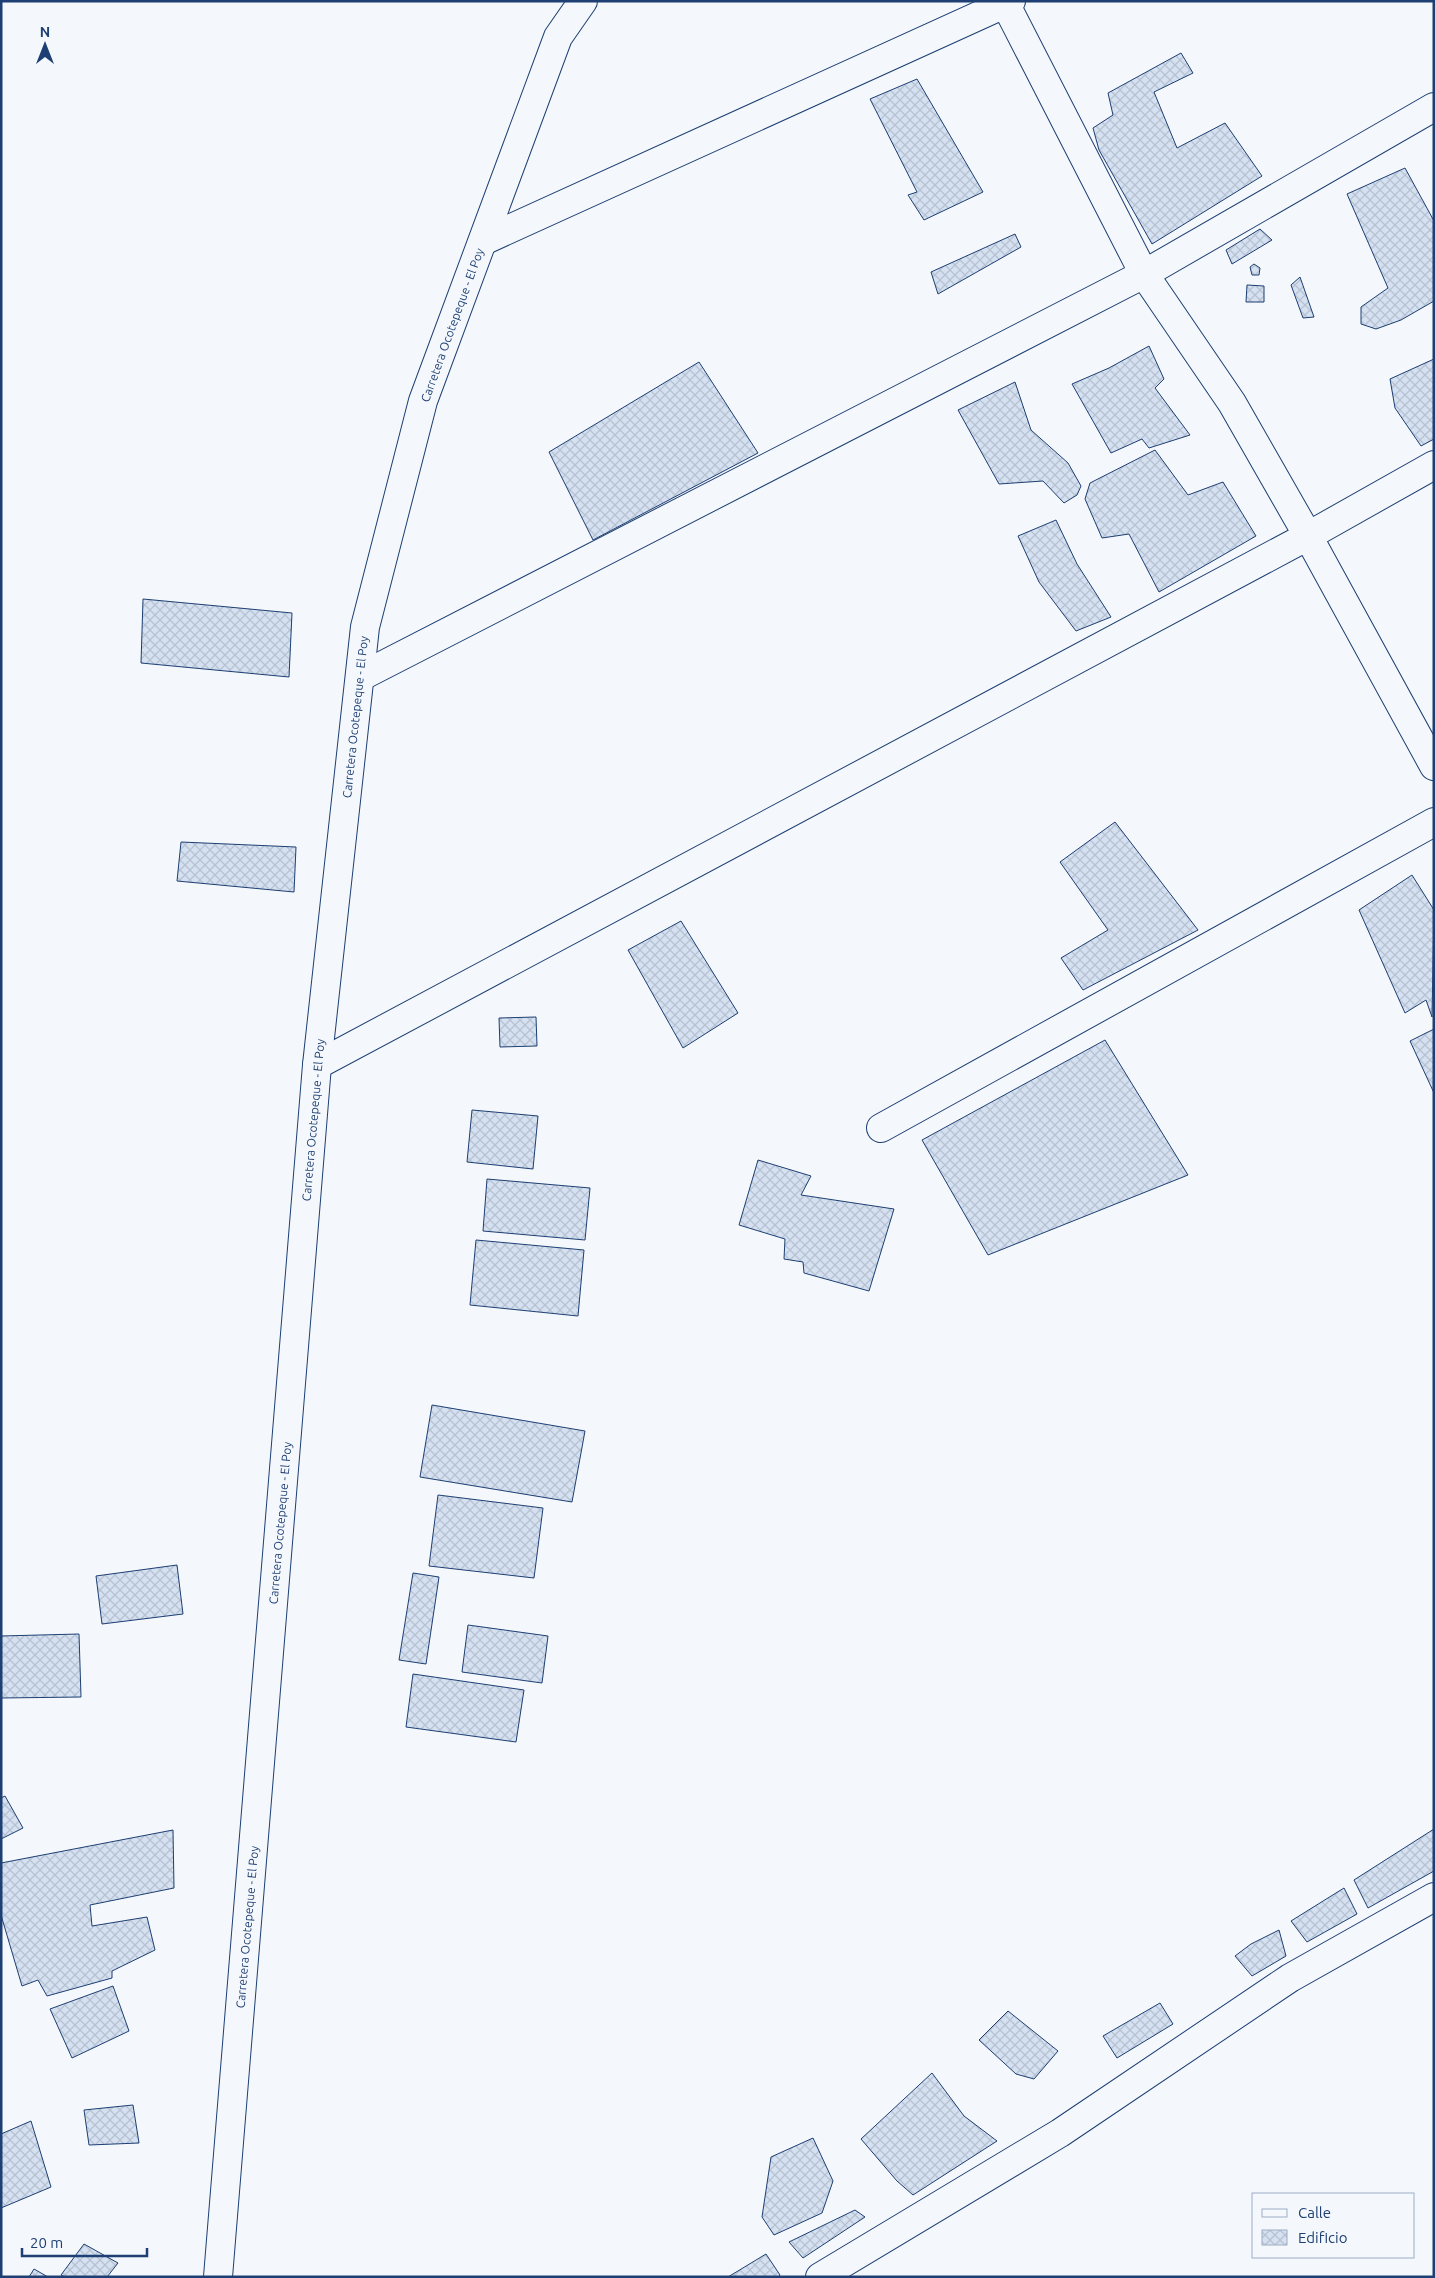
<svg xmlns="http://www.w3.org/2000/svg" width="1435" height="2278" viewBox="0 0 1435 2278" font-family="Ubuntu,sans-serif">
<defs>
<pattern id="building-cross-hatch" width="8" height="8" patternUnits="userSpaceOnUse" patternTransform="scale(1.25)"><rect width="8" height="8" fill="#d5e0f0"/><path d="M0 0l8 8M0 8l8-8" fill="none" stroke="#b6c1d1"/></pattern>
</defs>
<rect width="100%" height="100%" fill="#f4f7fb"/>
<path fill="url(#building-cross-hatch)" stroke="#1d3f73" d="M1181 53 1193 73 1154 92 1177 148 1225 123 1262 176 1152 244 1099 150 1093 128 1113 115 1108 93Z
M917 79 983 192 924 220 908 195 917 192 870 99Z
M1405 168 1434 221V301L1401 320 1376 329 1361 324V307L1388 288 1347 194Z
M1260 229 1272 240 1232 264 1226 250Z
M1015 234 1021 247 938 294 931 272Z
M1254 264 1260 268 1259 275H1252L1250 267Z
M1300 277 1314 317 1303 318 1291 285Z
M1247 285 1264 286V302H1246Z
M1149 346 1164 379 1155 388 1190 435 1149 448 1142 439 1111 453 1072 384 1109 368Z
M1434 359V439L1421 446 1395 408 1390 379Z
M699 362 758 453 593 540 549 452Z
M1015 382 1031 430 1068 463 1081 486 1077 495 1064 503 1043 481 999 484 958 410Z
M1155 450 1188 495 1223 482 1256 536 1159 592 1129 534 1102 538 1085 499 1090 483Z
M1056 520 1077 564 1111 617 1076 631 1039 582 1018 536Z
M143 599 292 613 289 677 141 663Z
M1115 822 1198 930 1083 990 1061 958 1108 930 1060 862Z
M181 842 296 847 294 892 177 881Z
M1412 875 1434 910 1432 1017 1426 1000 1405 1013 1359 910Z
M681 921 738 1013 683 1048 628 950Z
M536 1017 537 1046 500 1047 499 1018Z
M1434 1029V1093L1410 1041Z
M1105 1040 1188 1175 988 1255 922 1140Z
M472 1110 538 1116 533 1169 467 1162Z
M758 1160 811 1176 801 1195 894 1209 869 1291 804 1273 803 1262 784 1259 785 1239 739 1225Z
M487 1179 590 1188 585 1240 483 1231Z
M476 1240 584 1250 578 1316 470 1305Z
M432 1405 585 1431 572 1502 420 1477Z
M438 1495 543 1508 534 1578 429 1566Z
M177 1565 183 1614 102 1624 96 1576Z
M413 1573 439 1577 426 1664 399 1660Z
M468 1625 548 1636 542 1683 462 1672Z
M79 1634 81 1697 1 1698V1636Z
M413 1674 524 1690 516 1742 406 1727Z
M5 1796 23 1828 1 1839V1798Z
M1434 1829V1871L1368 1908 1354 1880Z
M173 1830 174 1888 90 1905 92 1926 147 1917 155 1950 112 1971V1978L47 1996 38 1980 22 1986 1 1915V1863Z
M1344 1888 1357 1914 1307 1942 1291 1921Z
M1279 1930 1286 1956 1252 1976 1235 1956 1251 1944Z
M113 1986 129 2031 72 2058 50 2009Z
M1160 2003 1173 2024 1117 2058 1103 2036Z
M1008 2011 1058 2051 1034 2079 1016 2074 979 2040Z
M932 2073 964 2116 997 2141 913 2195 897 2181 861 2139Z
M133 2105 139 2143 89 2145 84 2110Z
M31 2121 51 2187 1 2208V2134Z
M813 2138 833 2181 822 2213 774 2235 762 2217 771 2157Z
M855 2210 865 2217 803 2258 789 2242Z
M84 2244 118 2263 107 2277H65L61 2275Z
M766 2254 780 2275 778 2277H728Z
M34 2269 48 2277H29Z"/>
<g fill="none" stroke-linecap="round" stroke-linejoin="round">
<g stroke="#1d3f73" stroke-width="30">
<path id="minor" d="M1004 1 1144 274 1232 403 1308 536 1434 766
M483 241 1011 1
M360 677 1144 274 1434 107
M317 1065 1308 536 1434 465
M881 1128 1434 822
M820 2277 1060 2133 1290 1978 1434 1897"/>
</g>
<g stroke="#1d3f73" stroke-width="30">
<path id="primary" d="M218 2277 317 1065 365 627 423 401 558 37 583 1"/>
</g>
<use href="#minor" stroke="#f4f7fb" stroke-width="28"/>
<use href="#primary" stroke="#f4f7fb" stroke-width="28"/>
</g>
<g text-anchor="middle" dominant-baseline="central" stroke-width="4" stroke-linejoin="round" paint-order="stroke">
<g font-size="12" fill="#1d3f73" stroke="#f4f7fb">
<text transform="translate(452 325) rotate(-70)">Carretera Ocotepeque - El Poy</text>
<text transform="translate(355 717) rotate(-84)">Carretera Ocotepeque - El Poy</text>
<text transform="translate(313 1120) rotate(-85)">Carretera Ocotepeque - El Poy</text>
<text transform="translate(280 1523) rotate(-85)">Carretera Ocotepeque - El Poy</text>
<text transform="translate(247 1927) rotate(-85)">Carretera Ocotepeque - El Poy</text>
</g>
</g>
<rect width="1435" height="2278" fill="none" stroke="#1d3f73" stroke-width="5"/>
<rect x="1252" y="2193" width="162" height="65" fill="#f4f7fb" stroke="#9eadc5"/>
<rect x="1262" y="2209" width="25" height="8" fill="#f4f7fb" stroke="#9eadc5"/>
<text x="1298" y="2218" font-size="15" fill="#1d3f73">Calle</text>
<rect x="1262" y="2230" width="25" height="15" fill="url(#building-cross-hatch)" stroke="#9eadc5"/>
<text x="1298" y="2243" font-size="15" fill="#1d3f73">Edificio</text>
<g transform="translate(45 45)" stroke="#f4f7fb" stroke-width="4" paint-order="stroke">
<path d="M0-4L9 19L0 12L-9 19Z" fill="#1d3f73"/>
<text y="-8" font-size="14" font-weight="bold" text-anchor="middle" fill="#1d3f73">N</text>
</g>
<path d="M22 2248v8h125v-8" fill="none" stroke="#1d3f73" stroke-width="2.5"/>
<text x="30" y="2248" font-size="15" fill="#1d3f73" stroke="#f4f7fb" stroke-width="4" paint-order="stroke">20 m</text>
</svg>
